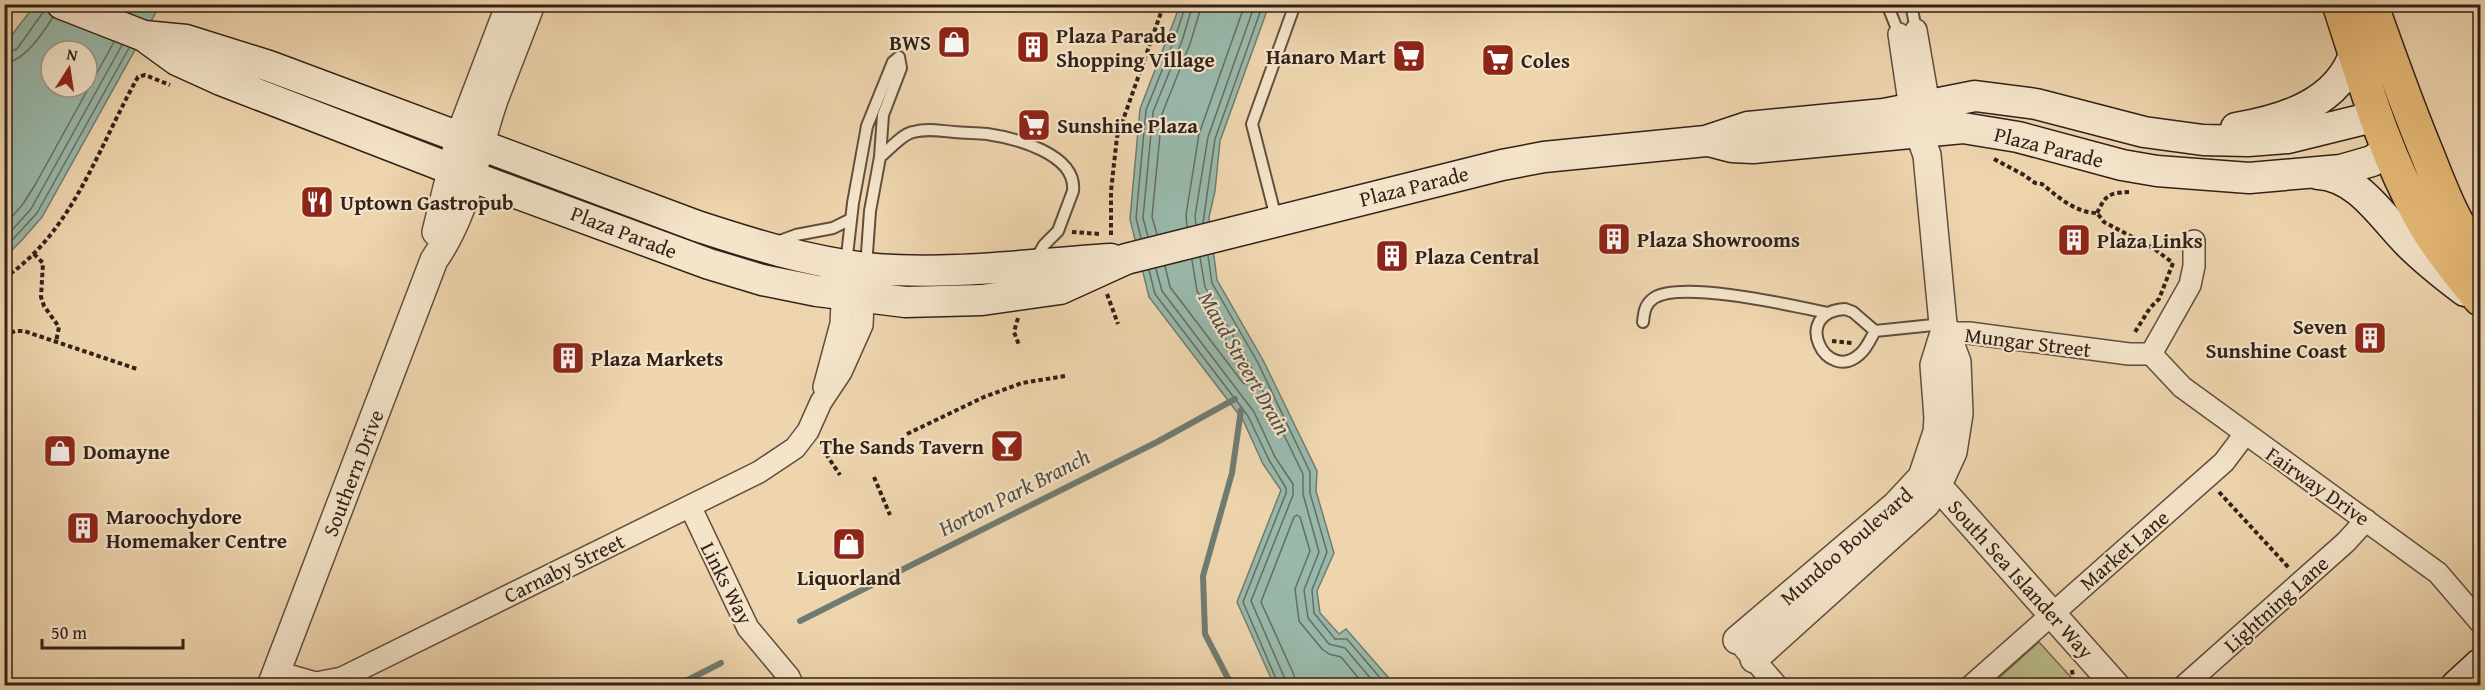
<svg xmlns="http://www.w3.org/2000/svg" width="2485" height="690" viewBox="0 0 2485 690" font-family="'Gentium Book Plus',serif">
<rect width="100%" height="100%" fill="#eed5ae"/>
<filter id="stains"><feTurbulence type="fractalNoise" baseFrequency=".00333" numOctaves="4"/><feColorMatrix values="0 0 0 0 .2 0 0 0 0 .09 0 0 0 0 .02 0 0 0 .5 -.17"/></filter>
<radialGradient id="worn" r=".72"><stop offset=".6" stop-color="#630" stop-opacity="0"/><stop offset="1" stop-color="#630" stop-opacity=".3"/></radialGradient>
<path fill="#babd89" stroke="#766f51" stroke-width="1.5" d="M2039 642 2078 685H1991Z"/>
<path fill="#99b9ab" stroke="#707c71" stroke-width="1.5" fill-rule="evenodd" d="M35 5H160L42 217 22 240 5 257 4 45ZM51 51H87V87H51Z
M1180 5H1269L1220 141 1215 191 1209 217 1217 280 1263 360 1317 471 1316 491 1334 553 1317 591 1320 613 1339 634 1346 629 1395 685H1274L1237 602 1281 490 1263 464 1243 420 1149 297 1130 219 1140 109Z"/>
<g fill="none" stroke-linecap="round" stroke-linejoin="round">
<path stroke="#666d62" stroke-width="1.5" d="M4 54 17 49 46 8
M4 63C24 62 43 33 53 17
M1203 223 1215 139 1263 4
M1196 224 1195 216 1208 137 1255 4
M4 226 23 204 35 185 114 42
M1187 227 1186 215 1199 134 1245 4
M1157 234 1152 217 1162 114 1190 44 1202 4
M1148 237 1143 218 1153 112 1182 41 1193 4
M1141 238 1136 218 1146 110 1175 38 1186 4
M4 239 31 209 122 45
M4 249 37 213 129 48
M1208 256 1212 283 1258 363 1310 472V493L1327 552 1312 590 1314 613 1335 639H1347L1387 686
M1200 257 1205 287 1251 367 1303 474V494L1319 552 1304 590 1308 618 1329 644 1345 648 1377 686
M1165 266 1170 287 1243 383 1247 384 1248 381 1244 371 1197 291 1192 260
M1156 269 1162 291 1254 412 1275 457 1293 484V495L1251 601 1285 679 1286 686
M1149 270 1155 294 1248 416 1269 460 1286 488V493L1243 602 1279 686
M1295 686 1294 675 1261 602 1294 517 1297 515 1300 517 1310 551 1295 589 1299 621 1322 649 1329 654 1341 657 1365 686"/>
<path stroke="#707c71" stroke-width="6" d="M800 621 1157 442 1235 399
M676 686 721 663
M1232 686 1205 634 1203 576 1232 473 1241 410"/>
<g stroke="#614e3e" stroke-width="14">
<path id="service" d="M1887 4 1899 34
M1911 4 1916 30
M880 157C889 150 902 134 913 132 928 128 940 131 954 132 965 133 976 133 987 134 1015 138 1077 154 1073 191L1058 231 1044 245 1035 260
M1276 218 1252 124 1294 7 1298 4
M777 242 796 235 833 228 851 219
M846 264 853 203 867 126 893 62 899 57
M866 267 870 211 880 157 883 115 901 68 899 57
M1845 309 1853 312 1875 331C1871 338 1867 348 1860 354 1826 385 1790 312 1845 309Z
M1643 322C1644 312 1645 304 1654 298 1682 280 1794 306 1828 313
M1875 331 1943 324"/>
</g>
<g stroke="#614e3e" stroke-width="24">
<path id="minor" d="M1916 30 1929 105
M1899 34 1910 109
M1944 333H1969L2129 354H2151
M2151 354 2182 387 2438 573 2480 622
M2151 354 2190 285 2194 266V241
M824 387 841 324 843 282
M690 506 748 628 789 677 793 686
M1744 648 1777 686
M277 672 316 683 342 678 759 472 795 448 808 431 821 402 841 372 862 325 864 283
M1971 686 2224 462 2245 434
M2184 686 2346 542 2366 520"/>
</g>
<g stroke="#614e3e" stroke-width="30">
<path id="tertiary" d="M436 232 460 135 510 4
M1923 478 1945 494 2116 686
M1737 640 1896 505 1922 477 1937 432 1938 418 1934 365 1944 333
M1754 659 1926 504 1937 487 1953 452 1959 414 1957 362 1943 324 1927 155 1911 111
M271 686 434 260C467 213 476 153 494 100 506 68 519 36 531 4"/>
</g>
<g stroke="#322119" stroke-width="33">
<path id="secondary" d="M62 4 144 36 186 40 269 66 697 226C752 244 807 261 865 268 947 276 1030 264 1111 259
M144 36 177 60 221 80 451 169 709 264 762 280 817 291 905 302 982 300 1060 289 1126 259 1502 165 1544 157 1706 141 1748 127 1884 114 1975 96 2036 104 2144 132 2203 140 2248 141 2288 138 2377 116
M2236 128C2284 120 2339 103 2355 52
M1709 141 1732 147 1753 148 1963 128 2018 137 2122 165 2157 171 2249 178 2341 170 2372 161 2388 150
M2318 174C2358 176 2382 217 2408 243 2426 261 2445 276 2465 291
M2456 686 2480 664"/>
</g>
<g stroke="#322119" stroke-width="36">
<path id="primary" d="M2339 4C2363 77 2383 151 2421 218 2437 247 2459 273 2480 299
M2371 4C2389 55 2407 106 2428 156 2442 192 2456 228 2480 258"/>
</g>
<path stroke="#322119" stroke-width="4" stroke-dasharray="4.5 3" stroke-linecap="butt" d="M204 11 210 4
M1994 159 2024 175 2035 183 2042 184C2058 197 2076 213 2097 213L2104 222 2153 248 2173 263 2159 299 2150 308 2135 332
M2097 213C2106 195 2108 193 2129 192
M1072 232 1100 234
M1111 235V191L1117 137 1164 4
M34 254 43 263 41 297 44 306 59 327 56 342
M4 278C73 233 99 145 138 77L145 75 170 85
M1107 294 1118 324
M1018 318 1014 332 1019 345
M4 336 15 331H24L137 369
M1832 341 1852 343
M907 434 984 397 1022 383 1065 376
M826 454 840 475
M874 477 890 515
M2219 492 2289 568
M2072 670 2074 686"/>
<use href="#service" stroke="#f4e4ca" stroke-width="10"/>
<use href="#minor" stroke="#f4e4ca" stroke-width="21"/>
<use href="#tertiary" stroke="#f4e4ca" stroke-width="27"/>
<use href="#secondary" stroke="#f4e4ca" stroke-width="30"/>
<use href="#primary" stroke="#e7ba77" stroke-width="33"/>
</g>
<defs>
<g id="shop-square" transform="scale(1.725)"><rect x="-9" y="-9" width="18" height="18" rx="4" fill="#8f2418" stroke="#f4e4ca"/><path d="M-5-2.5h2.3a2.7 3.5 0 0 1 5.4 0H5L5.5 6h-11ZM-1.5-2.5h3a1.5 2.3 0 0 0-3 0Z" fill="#fff"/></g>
<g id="building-square" transform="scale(1.725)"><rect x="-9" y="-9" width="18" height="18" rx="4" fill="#8f2418" stroke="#f4e4ca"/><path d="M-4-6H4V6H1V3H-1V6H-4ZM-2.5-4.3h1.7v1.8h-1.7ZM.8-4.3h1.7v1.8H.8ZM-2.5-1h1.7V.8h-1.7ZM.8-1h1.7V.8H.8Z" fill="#fff"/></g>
<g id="supermarket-square" transform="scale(1.725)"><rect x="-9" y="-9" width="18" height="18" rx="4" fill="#8f2418" stroke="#f4e4ca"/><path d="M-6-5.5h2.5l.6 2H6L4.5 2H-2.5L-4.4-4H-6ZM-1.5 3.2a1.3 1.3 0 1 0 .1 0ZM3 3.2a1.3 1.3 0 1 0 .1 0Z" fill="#fff"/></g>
<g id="restaurant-square" transform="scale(1.725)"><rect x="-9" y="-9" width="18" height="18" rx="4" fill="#8f2418" stroke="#f4e4ca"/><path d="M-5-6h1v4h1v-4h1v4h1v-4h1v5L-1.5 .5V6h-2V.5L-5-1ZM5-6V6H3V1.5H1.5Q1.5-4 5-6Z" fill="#fff"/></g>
<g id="bar-square" transform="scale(1.725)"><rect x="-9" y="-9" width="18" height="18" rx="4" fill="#8f2418" stroke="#f4e4ca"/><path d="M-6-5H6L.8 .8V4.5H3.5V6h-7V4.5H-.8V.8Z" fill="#fff"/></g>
</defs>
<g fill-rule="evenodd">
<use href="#shop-square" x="954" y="42"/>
<use href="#building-square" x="1033" y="47"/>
<use href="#supermarket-square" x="1409" y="56"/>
<use href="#supermarket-square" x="1498" y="60"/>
<use href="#supermarket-square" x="1034" y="125"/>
<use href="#restaurant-square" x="317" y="202"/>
<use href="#building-square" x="1614" y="239"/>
<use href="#building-square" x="2074" y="240"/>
<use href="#building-square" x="1392" y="256"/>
<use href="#building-square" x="2370" y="338"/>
<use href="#building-square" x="568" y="358"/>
<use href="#bar-square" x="1007" y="446"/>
<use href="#shop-square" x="60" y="451"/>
<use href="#building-square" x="83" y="528"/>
<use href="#shop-square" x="849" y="544"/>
</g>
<g text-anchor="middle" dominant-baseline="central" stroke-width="4.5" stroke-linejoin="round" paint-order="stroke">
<g font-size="21" font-weight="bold" fill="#322119" stroke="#f4e4ca" text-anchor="start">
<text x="1056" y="35">Plaza Parade<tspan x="1056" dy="24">Shopping Village</tspan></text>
<text x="931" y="42" text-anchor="end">BWS</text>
<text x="1386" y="56" text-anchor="end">Hanaro Mart</text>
<text x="1521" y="60">Coles</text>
<text x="1057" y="125">Sunshine Plaza</text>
<text x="340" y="202">Uptown Gastropub</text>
<text x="1637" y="239">Plaza Showrooms</text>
<text x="2097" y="240">Plaza Links</text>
<text x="1415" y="256">Plaza Central</text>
<text x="2347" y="326" text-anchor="end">Seven<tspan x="2347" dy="24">Sunshine Coast</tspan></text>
<text x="591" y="358">Plaza Markets</text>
<text x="984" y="446" text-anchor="end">The Sands Tavern</text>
<text x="83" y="451">Domayne</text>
<text x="106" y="516">Maroochydore<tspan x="106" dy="24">Homemaker Centre</tspan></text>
<text x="849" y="577" text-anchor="middle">Liquorland</text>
</g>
<g font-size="21" fill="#322119" stroke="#f4e4ca">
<text transform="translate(2049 147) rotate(14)">Plaza Parade</text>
<text transform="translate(1414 186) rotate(-14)">Plaza Parade</text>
<text transform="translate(624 232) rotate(21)">Plaza Parade</text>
<text transform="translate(2028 342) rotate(7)">Mungar Street</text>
<text transform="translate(353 473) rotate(-69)">Southern Drive</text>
<text transform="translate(2318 486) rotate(35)">Fairway Drive</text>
<text transform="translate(1846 546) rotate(-41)">Mundoo Boulevard</text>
<text transform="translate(2124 550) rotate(-41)">Market Lane</text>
<text transform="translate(564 568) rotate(-26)">Carnaby Street</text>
<text transform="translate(2021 579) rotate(48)">South Sea Islander Way</text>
<text transform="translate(727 583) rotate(63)">Links Way</text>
<text transform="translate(2276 604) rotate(-42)">Lightning Lane</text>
</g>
<g font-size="22" font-style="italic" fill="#514f45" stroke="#f4e4ca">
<text transform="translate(1245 363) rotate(60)">Maud Streert Drain</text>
<text transform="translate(1014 492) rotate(-27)">Horton Park Branch</text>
</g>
</g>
<rect width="2485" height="690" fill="none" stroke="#eed5ae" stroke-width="24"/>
<rect x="6" y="6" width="2473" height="678" fill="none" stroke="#322119" stroke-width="3"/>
<rect x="12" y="12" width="2461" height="666" fill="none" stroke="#322119" stroke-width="1.5"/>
<g transform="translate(69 69) rotate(12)"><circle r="28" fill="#f4e4ca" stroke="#a69683" stroke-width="1.5"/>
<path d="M0-4.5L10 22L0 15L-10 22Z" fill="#8f2418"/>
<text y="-9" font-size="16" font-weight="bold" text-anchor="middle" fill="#322119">N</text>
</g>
<path d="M42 639v9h141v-9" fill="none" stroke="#322119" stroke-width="3"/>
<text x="51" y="639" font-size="18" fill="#322119" stroke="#f4e4ca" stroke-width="4.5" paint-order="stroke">50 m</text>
<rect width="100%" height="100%" filter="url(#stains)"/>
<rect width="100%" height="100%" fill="url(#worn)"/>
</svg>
